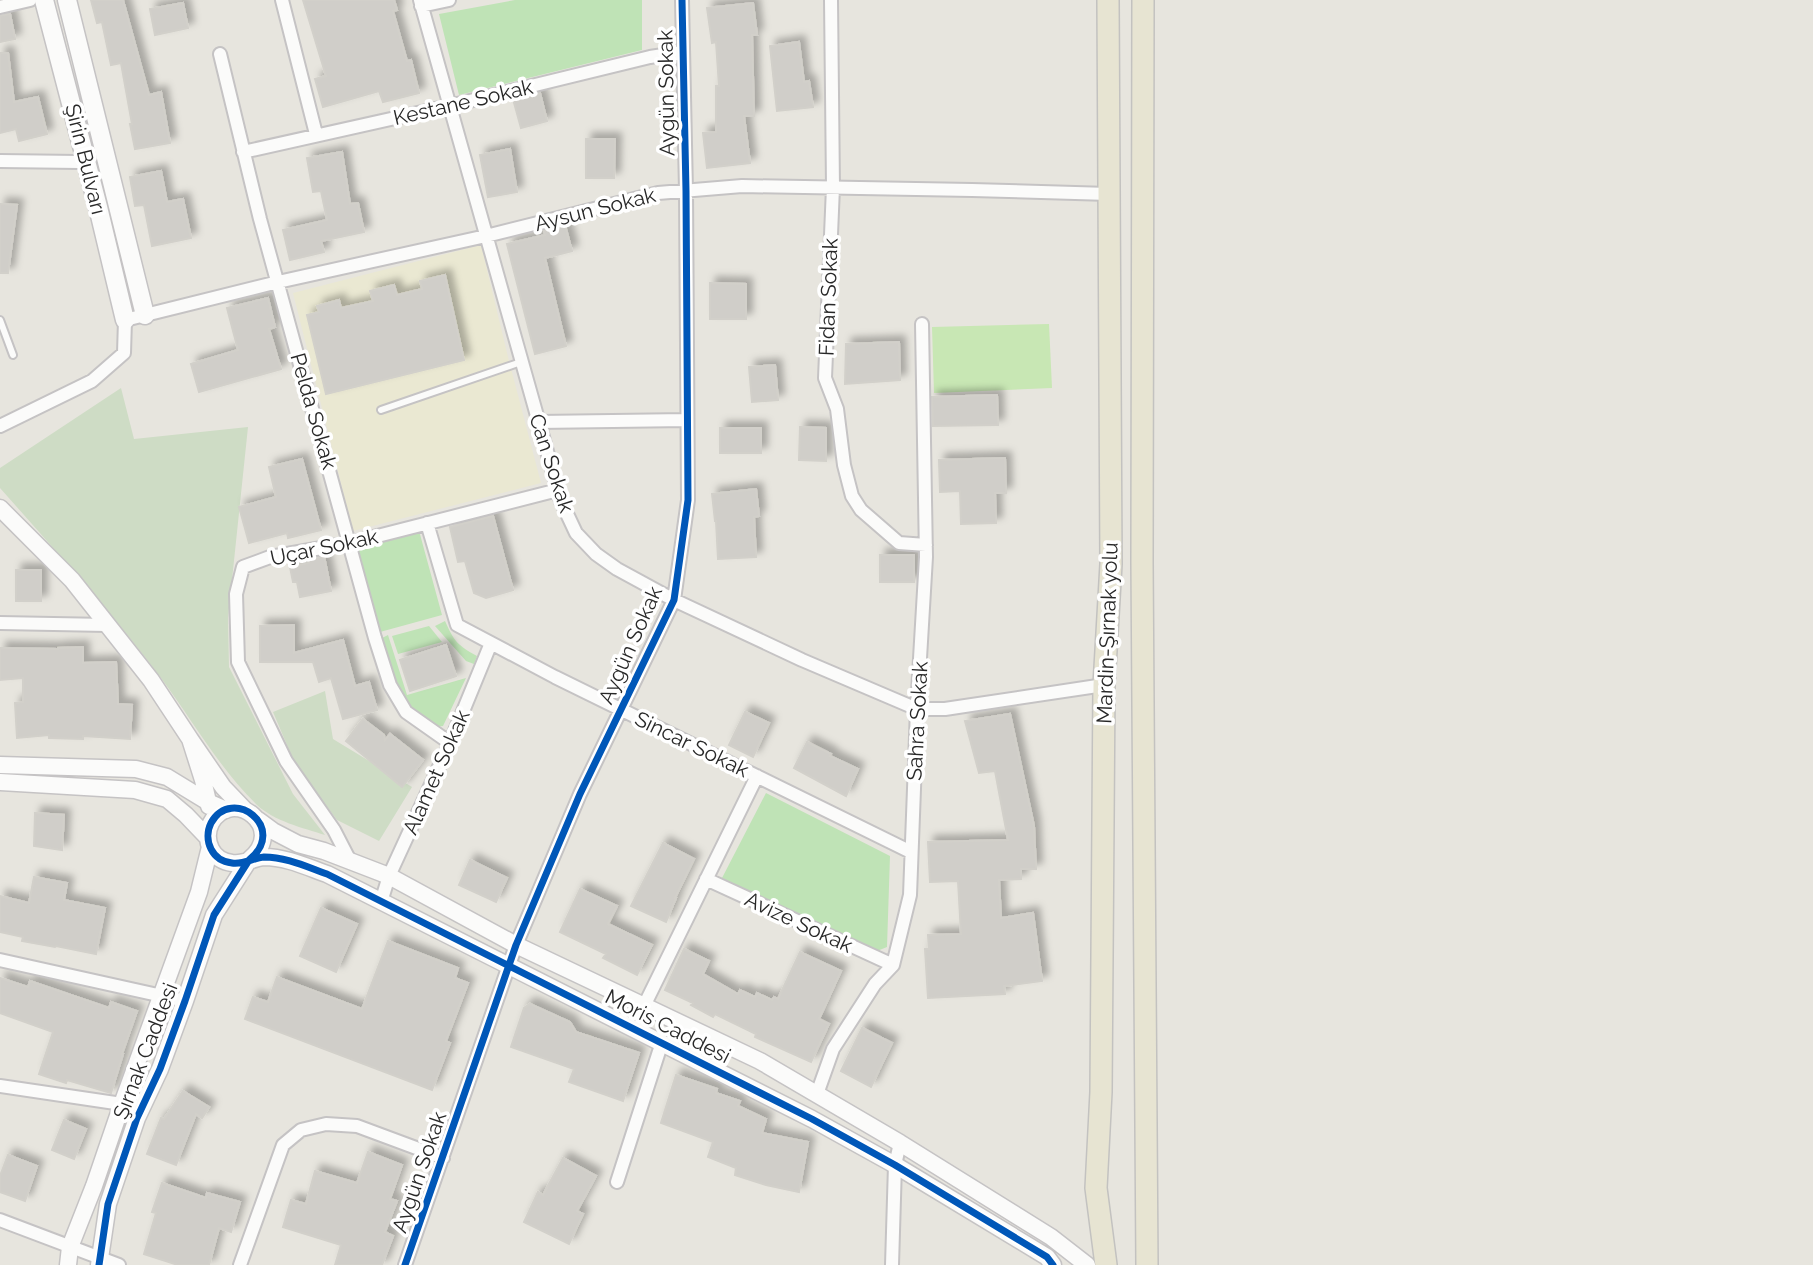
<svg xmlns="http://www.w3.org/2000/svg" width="1813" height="1265" viewBox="0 0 1813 1265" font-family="Raleway,sans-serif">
<defs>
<filter id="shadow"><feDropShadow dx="6" dy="-6" stdDeviation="3.5" flood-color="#0004"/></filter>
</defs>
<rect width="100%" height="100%" fill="#e7e5de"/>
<path fill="#eae8d2" d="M481 245 508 357 541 483 353 531 293 293Z"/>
<path fill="#bfe3b6" d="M515 0H642V50L459 95 439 14Z
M418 527 442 615 380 632 356 545Z
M445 621C454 641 457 645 477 656L474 664 466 661 435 626Z
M429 626 442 642 398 654 392 636Z
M388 635 407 695 466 678 443 726 434 727 405 704 397 686 382 638Z
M766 793 890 856 887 947 872 953 722 878Z"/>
<path fill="#cedcc5" d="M121 388 134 439 248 427 228 618 229 667 293 794 325 835C303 828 274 821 257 805 219 768 193 721 161 678 111 612 55 550 0 488V468Z
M325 691 333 739 412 787 379 841 337 820 295 764 273 712Z"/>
<path fill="#c8e7b4" d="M1049 324 1052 388 934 393 932 327Z"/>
<path fill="#d0cec9" stroke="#d2d0ca" stroke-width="2" filter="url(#shadow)" d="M91 0H123L149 95 161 92 170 143 135 149 130 124H132L121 63 111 65 102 22 97 23Z
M303 0H394L397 10 393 11 407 61 411 60 419 93 383 102 379 91 323 107 315 79 326 76Z
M183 3 188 28 155 35 150 9Z
M753 3 757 35H752L754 116H744L750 163 707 168 703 133 716 132V86H719L716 42 712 43 707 8Z
M10 14 15 39 0 42V16Z
M799 42 804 82 809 81 813 107 777 111 770 46Z
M0 53H8L14 102 38 97 47 134 19 141 16 129 0 133Z
M540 93 547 121 521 128 513 99Z
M586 139H615L614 178H586Z
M510 149 517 192 488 197 480 155Z
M342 152 350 204 358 203 364 232 321 241 324 252 290 260 283 230 327 220 321 191 313 192 307 158Z
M161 171 167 202 183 199 191 238 152 246 144 205 135 206 130 177Z
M0 204 17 205 8 273H0Z
M565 225 572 251 545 258 566 346 535 354 507 244 545 235 544 231Z
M445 275 464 360 326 394 307 315 319 312 317 306 339 300 341 308 373 301 370 291 394 285 397 295 422 289 420 281Z
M710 283 746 284V319H710Z
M268 298 275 327 269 329 281 369 199 392 191 364 238 350 227 308Z
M899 342 900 380 845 384 846 344Z
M775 365 778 400 752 402 749 367Z
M997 395 998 425 933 426 932 397Z
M800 427 826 428V461L799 460Z
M720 428H761V453H720Z
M1005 458 1006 493H995L996 523 961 524 960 491 940 492 939 460Z
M302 459 321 530 288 538 287 533 249 543 239 507 276 497 269 467Z
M756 489 759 516 754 517 756 557 718 559 716 521H715L712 494Z
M493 516 513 590 486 598 474 593 465 561 458 562 450 527Z
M880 555H914V582H880Z
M324 556 331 591 300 597 297 582H293L290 567 309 563 308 559Z
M16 570H41V601H16Z
M294 625V653L343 640 355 686 369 682 377 710 343 719 331 678 319 682 313 662H260V626Z
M446 645 456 676 410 691 400 660Z
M83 647V663L116 662 118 704 132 705 130 739 83 736V739L49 738V735L17 738 15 703 23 702V678L0 680V648L58 649V648Z
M745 712 769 723 753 757 729 745Z
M1010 714 1034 826 1036 869H1021V879L999 880 1001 918 1033 913 1042 981 1004 986 1005 994 928 998 925 949H929L928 935 961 934 958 881 930 882 928 842 1008 840 995 771 979 773 965 721Z
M363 719 384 735 385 740 390 734 423 760 402 787 346 741Z
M807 742 831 754 830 756 858 769 846 796 794 768Z
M35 813 64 815 62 850 34 846Z
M663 843 694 859 675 898H676L666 922 631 906Z
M470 860 507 878 496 902 459 885Z
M34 877 67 883 64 900 105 908 96 954 56 946 55 947 22 941 23 937 0 932V896L29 903Z
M580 889 617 906 608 924 652 945 637 975 603 958 606 954 560 932Z
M321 908 357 924 336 972 300 956Z
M388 941 458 968 455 978 468 983 446 1041 450 1043 432 1090 245 1019 253 997 268 1002 277 977 362 1009Z
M684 949 709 961 703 974 738 994 740 990 755 997 757 993 772 1000 774 997 778 999 800 952 841 971 819 1019 829 1024 811 1062 755 1037 756 1034 715 1014 713 1017 691 1005 693 1003 665 990Z
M0 978 28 987 30 981 109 1008 111 1002 137 1011 122 1054H123L111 1093 67 1080 66 1083 39 1074 53 1032 0 1013Z
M530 1004 570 1022 576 1032 639 1053 623 1101 569 1082 574 1069 511 1047 524 1008Z
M862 1028 892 1043 871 1087 841 1071Z
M676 1075 717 1089 716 1093 740 1101 738 1106 766 1119 762 1133 808 1142 799 1192 766 1185 735 1175 736 1168 708 1157 713 1142 661 1123Z
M183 1091 209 1107 202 1118 196 1114 176 1165 147 1154 161 1118 164 1119Z
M64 1120 86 1129 74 1159 52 1150Z
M368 1152 402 1165 390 1199 397 1201 385 1232 393 1236 382 1265H335L341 1245 283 1227 291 1200 306 1204 315 1171 357 1183Z
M8 1155 37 1166 25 1201 0 1192V1176Z
M563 1158 596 1176 577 1211 583 1214 569 1244 524 1222 538 1192 543 1195Z
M162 1183 206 1198 207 1193 240 1202 231 1232 219 1228 209 1265H178L144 1254 156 1213 152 1212Z"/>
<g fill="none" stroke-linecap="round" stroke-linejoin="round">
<g stroke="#c5c3c4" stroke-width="10">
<path id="service" d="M0 320 13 355
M381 410 521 362"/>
</g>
<g stroke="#c5c3c4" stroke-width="16">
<path id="minor" d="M282 0 316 134
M420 0 561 501 576 533 596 554 617 569 674 600 802 660 917 709H945L1104 685
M831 0 833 187 825 378 837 409 844 465 852 496 861 510 899 543 926 545
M421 6 449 0
M0 7 30 0
M220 54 260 219 375 638 390 685 406 712 450 743
M243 152 449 106 650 57 683 52
M0 161 79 162 86 161
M538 422 687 420
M0 426 92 381 124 353 125 320 278 282 486 236 658 193 742 186 972 190 1109 194
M427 523 457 625 555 677 911 852
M0 623 107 625
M350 861 334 830 286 761 238 662 236 594 243 567 270 557 350 543 558 490
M706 879 893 965
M381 902 389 876 450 743 491 643
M0 960 185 1001
M644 1006 757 776
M0 1086 122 1104
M817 1094 833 1049 875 984 893 965 910 895 917 709 926 557 922 324
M617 1182 662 1042
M0 1220 119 1265
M240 1265 283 1145 301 1130 326 1124 357 1126 443 1158
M405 1265 516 945 580 794 674 600 688 500 686 191 682 0
M892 1265 895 1165 900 1143"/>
</g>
<g stroke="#c5c3c4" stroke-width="19">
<path id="tertiary" d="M0 508 72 580 151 680 190 739
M0 765 136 769 167 777 208 802 226 810
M0 782 135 790 167 799 186 815 208 838
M209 806 203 780 190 739 223 787 244 809
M258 820 273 831 298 844 324 851 389 876 516 945 760 1061 900 1143 1051 1237 1087 1265
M68 1265 70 1247 94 1186 122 1104 199 892 210 847
M99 1265 108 1204 137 1118 160 1069 185 1001 214 915 249 860C289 828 232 785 211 823 207 831 207 841 211 849 215 857 223 862 232 863 243 865 253 858 264 857 286 857 307 867 327 874L812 1119 895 1165 1047 1257 1053 1265"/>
</g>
<g stroke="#c5c3c4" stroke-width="21">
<path id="secondary" d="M44 0 98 207 125 320
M67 0 145 315"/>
</g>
<g stroke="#c3c2c0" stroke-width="24">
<path id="trunk" d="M1143 0 1142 562 1147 1265
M1106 1265 1096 1188 1101 1092 1104 685 1111 564 1108 0"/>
</g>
<use href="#service" stroke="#fbfbfa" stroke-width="6"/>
<use href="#minor" stroke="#fbfbfa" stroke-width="12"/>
<use href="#tertiary" stroke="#fbfbfa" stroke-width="16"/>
<use href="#secondary" stroke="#fbfbfa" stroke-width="18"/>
<use href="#trunk" stroke="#e7e4d2" stroke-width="21"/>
<g stroke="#fff" stroke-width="11">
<path id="cycleway" d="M99 1265 108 1204 137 1118 160 1069 185 1001 214 915 249 860C289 828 232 785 211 823 207 831 207 841 211 849 215 857 223 862 232 863 243 865 253 858 264 857 286 857 307 867 327 874L812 1119 895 1165 1047 1257 1053 1265
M405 1265 516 945 580 794 674 600 688 500 686 191 682 0"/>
</g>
<use href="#cycleway" stroke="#0057b8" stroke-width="7"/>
</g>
<g text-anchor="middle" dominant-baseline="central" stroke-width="7" stroke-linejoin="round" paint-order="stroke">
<g font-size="21" fill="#282828" stroke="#fff">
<text transform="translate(666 93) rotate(-91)">Aygün Sokak</text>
<text transform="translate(463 102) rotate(-13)">Kestane Sokak</text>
<text transform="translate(86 159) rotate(76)">Şirin Bulvarı</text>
<text transform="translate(595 209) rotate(-14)">Aysun Sokak</text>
<text transform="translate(828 297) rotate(-88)">Fidan Sokak</text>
<text transform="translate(314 411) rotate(74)">Pelda Sokak</text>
<text transform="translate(552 463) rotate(72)">Can Sokak</text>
<text transform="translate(324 547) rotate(-12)">Uçar Sokak</text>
<text transform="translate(1107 633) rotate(-88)">Mardin-Şırnak yolu</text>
<text transform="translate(630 645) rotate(-66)">Aygün Sokak</text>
<text transform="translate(917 721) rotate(-87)">Sahra Sokak</text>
<text transform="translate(692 744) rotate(26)">Sincar Sokak</text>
<text transform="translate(436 772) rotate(-66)">Alamet Sokak</text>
<text transform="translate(799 922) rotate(25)">Avize Sokak</text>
<text transform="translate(668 1026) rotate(27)">Moris Caddesi</text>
<text transform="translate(145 1051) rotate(-69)">Şırnak Caddesi</text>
<text transform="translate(419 1172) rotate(-71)">Aygün Sokak</text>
</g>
</g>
</svg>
